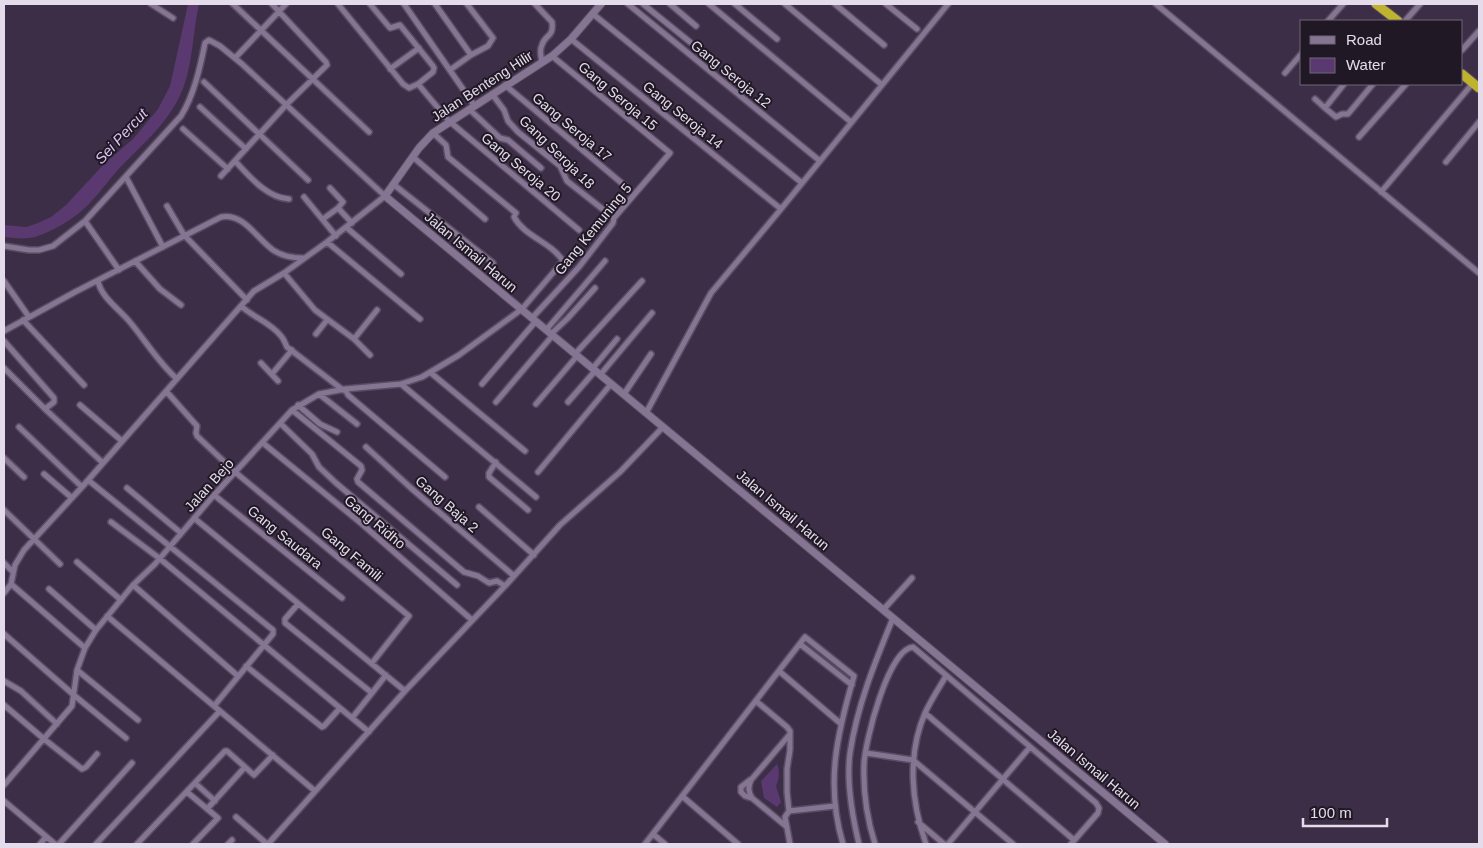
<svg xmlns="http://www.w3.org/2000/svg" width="1483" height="848" viewBox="0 0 1483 848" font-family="Arial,sans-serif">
<rect width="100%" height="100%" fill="#3c2e47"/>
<path fill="#59396f" d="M188 4H199C193 31 193 60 184 86 171 122 141 145 116 172 104 186 92 203 78 214 66 223 52 231 38 236 27 240 15 238 4 237V225L26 227 38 223 51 217 66 205 105 163 133 139 158 109 170 86Z
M777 764C780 770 779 780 776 786L781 802 777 807 764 798 761 781Z"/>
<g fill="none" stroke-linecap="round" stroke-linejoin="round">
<g stroke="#594c62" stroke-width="8">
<path id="street" d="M151 4 173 18
M233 4 369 132
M338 4 403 84 409 88 418 84
M370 4 390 28 400 25 433 66 434 68 433 72 418 84 449 121 579 230
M404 4 474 105
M435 4 471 55 450 70
M467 4 493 38 488 46 471 55
M535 4 552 22C554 38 545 34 542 45 539 50 541 56 542 62
M628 4 820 161
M643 4 690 42
M670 4 696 26
M709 4 851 122
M735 4 777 39
M785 4 881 84
M835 4 884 45
M886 4 917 29
M1156 4 1479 273
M593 14 802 183
M1328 21 1343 4
M1405 21 1420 4
M571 39 781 209
M1462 50 1479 31
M235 58 286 4
M390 69 419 48
M1285 73 1302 53
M204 82 308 180
M505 85 624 185
M492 94 504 110 508 121 518 132 560 166 567 181 614 218
M1315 99 1325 108 1344 84
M200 107 246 149
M1325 108 1336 117 1342 114H1348L1373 84
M469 109 500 138 508 140 541 168
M183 129 228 169
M1359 137 1406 84
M413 157 485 219
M235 161C249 176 267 198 289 199
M1446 162 1479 122
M221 176 286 105 327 65 326 62 272 4
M126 177 163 247
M393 184 493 263
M330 188 343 202 338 208 352 223
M1381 192 1473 83
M304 197 336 236
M167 206 184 235 247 300
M323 219 338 208
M85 221 119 270
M347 228 401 274
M327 242 420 319
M4 246 29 250H39L53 246 85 221 181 116C194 95 200 68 205 43L209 40 220 46 242 64 385 196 327 242 284 273 254 291 82 487 24 550 15 565 11 584 4 593
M135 261 160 289 181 305
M284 273 315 310 354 339 370 355
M4 281 29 317
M98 281C101 297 119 309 129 321 146 341 157 361 177 379
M241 306C253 317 271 323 281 336 284 339 285 343 287 347L343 390
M532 318 579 267 613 223 614 218 670 153 552 56
M23 320 84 385
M546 330 605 261
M4 331 75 292 221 217C244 213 256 238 273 250 282 256 292 258 303 258
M316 334 327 320
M551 334 568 318 595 288
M354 339 377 310
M4 341 54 398V402L45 409
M575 354 642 281
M261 363 278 381
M4 368 45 409 103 463
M593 368 617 339
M431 373 525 451
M272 374 292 350
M600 375 652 313
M401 384 536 497
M482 384 536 321
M345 389 348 395 445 477
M166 391 197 426 196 433 197 436 235 472 409 616 372 663
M319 394 357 424
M624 394 651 354
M496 402 553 335
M568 402 595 371
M536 404 577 356
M80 405 122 441
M298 405 320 424 337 432
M292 410 361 466 362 470 357 479 358 482 464 572 478 576 489 583 497 581 505 586
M646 413 711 293 781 209 948 4
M280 423 312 454 319 467 336 483 457 585
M19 427 82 487
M263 443 362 524 472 620
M366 447 412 489 514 576
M4 458 24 477
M496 462 489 473V477L528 510
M538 472 611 384
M44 474 72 498
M88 480 273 630V634L214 706
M127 488 181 533
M214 495 342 598
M479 507 534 555
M4 510 60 564
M194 518 405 691
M111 522 159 558 369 732
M77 562 121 600
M4 563 13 572
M11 584 85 648
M133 585 238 676
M49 589 96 630
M298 604 285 619V623L372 693 352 718
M883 610 912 578
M107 616 315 791
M4 634 75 696 126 738
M800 644 852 685
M246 666 322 727 324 726 340 708
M77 670 138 720
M779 671 840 723
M4 681 21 691 57 724
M372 693 386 675
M756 701 787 727 790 731V750L787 769V792L789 811 785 817 790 844
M4 705 44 739 82 769 86 767 97 754
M925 713 1074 840
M866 753 913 760 1013 844
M750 780 741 787V792L745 796 751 798
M195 783 215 801
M4 785 72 706 77 670 85 648 96 630 133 585 155 564 214 495 292 410 319 394 345 389 401 384 422 377 459 355 522 309 563 261C551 242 525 237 514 217L516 213 448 157 446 145 433 133
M187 792 218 818 193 844
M682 796 738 844
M4 801 55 844
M207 809 245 767
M789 811 835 806
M236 817 267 844
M918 822 944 844
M787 827 752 798C748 791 748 787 751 780L790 734
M653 834 665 844
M40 844 46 837
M59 844 132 763
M96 844 219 712
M137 844 225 751H227L254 775 273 755
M228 844 232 840
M268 844 405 691 505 586 560 525 620 472 663 427
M645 844 805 637 854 676C837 734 825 784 843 844
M859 844C852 815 846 783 850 753 857 706 875 662 893 618
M875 844C867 819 863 791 864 764 865 742 888 649 913 647L1096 803 1099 808 1098 813 1071 844
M926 844C911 802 907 755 925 713 931 700 939 688 946 676
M948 844 1030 747"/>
</g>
<g stroke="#594c62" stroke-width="9">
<path id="secondary" d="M601 4 571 39 552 56 433 133 419 148 385 196 1165 844"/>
</g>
<g stroke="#594c62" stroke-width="11">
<path id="highway" d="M1376 4 1398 21
M1462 74 1479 88"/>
</g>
<use href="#street" stroke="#857592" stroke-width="5"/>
<use href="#secondary" stroke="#857592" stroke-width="7"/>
<use href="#highway" stroke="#bfb32d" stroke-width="9"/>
</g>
<g text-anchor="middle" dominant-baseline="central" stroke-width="4" stroke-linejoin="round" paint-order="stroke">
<g font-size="14" fill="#e4dbeb" stroke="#201925">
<text transform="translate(731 74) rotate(39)">Gang Seroja 12</text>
<text transform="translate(482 86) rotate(-33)">Jalan Benteng Hilir</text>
<text transform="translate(618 96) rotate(40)">Gang Seroja 15</text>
<text transform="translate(683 115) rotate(39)">Gang Seroja 14</text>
<text transform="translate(572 127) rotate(40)">Gang Seroja 17</text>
<text transform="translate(557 152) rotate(44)">Gang Seroja 18</text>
<text transform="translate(521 167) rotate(40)">Gang Seroja 20</text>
<text transform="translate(593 229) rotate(-51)">Gang Kemuning 5</text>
<text transform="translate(471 252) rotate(40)">Jalan Ismail Harun</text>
<text transform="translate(209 485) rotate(-48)">Jalan Bejo</text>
<text transform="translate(447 504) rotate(41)">Gang Baja 2</text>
<text transform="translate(783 510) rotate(40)">Jalan Ismail Harun</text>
<text transform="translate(375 522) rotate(40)">Gang Ridho</text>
<text transform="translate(285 537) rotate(39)">Gang Saudara</text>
<text transform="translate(352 554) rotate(40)">Gang Famili</text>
<text transform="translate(1094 769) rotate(40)">Jalan Ismail Harun</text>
</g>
<g font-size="15" font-style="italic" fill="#dec2f4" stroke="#201925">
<text transform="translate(121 136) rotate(-47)">Sei Percut</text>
</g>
</g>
<rect width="1483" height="848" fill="none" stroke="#e4dbeb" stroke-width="10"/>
<rect x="1300" y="20" width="162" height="65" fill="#201925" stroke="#6e6774"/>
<rect x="1310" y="36" width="25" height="8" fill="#857592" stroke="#6e6774"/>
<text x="1346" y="45" font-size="15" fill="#e4dbeb">Road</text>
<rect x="1310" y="58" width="25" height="15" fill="#59396f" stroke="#6e6774"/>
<text x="1346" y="70" font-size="15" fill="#e4dbeb">Water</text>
<path d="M1303 818v8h84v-8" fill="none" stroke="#e4dbeb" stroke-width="2.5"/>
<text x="1310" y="818" font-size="15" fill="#e4dbeb" stroke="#201925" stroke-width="4" paint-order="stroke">100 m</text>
</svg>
